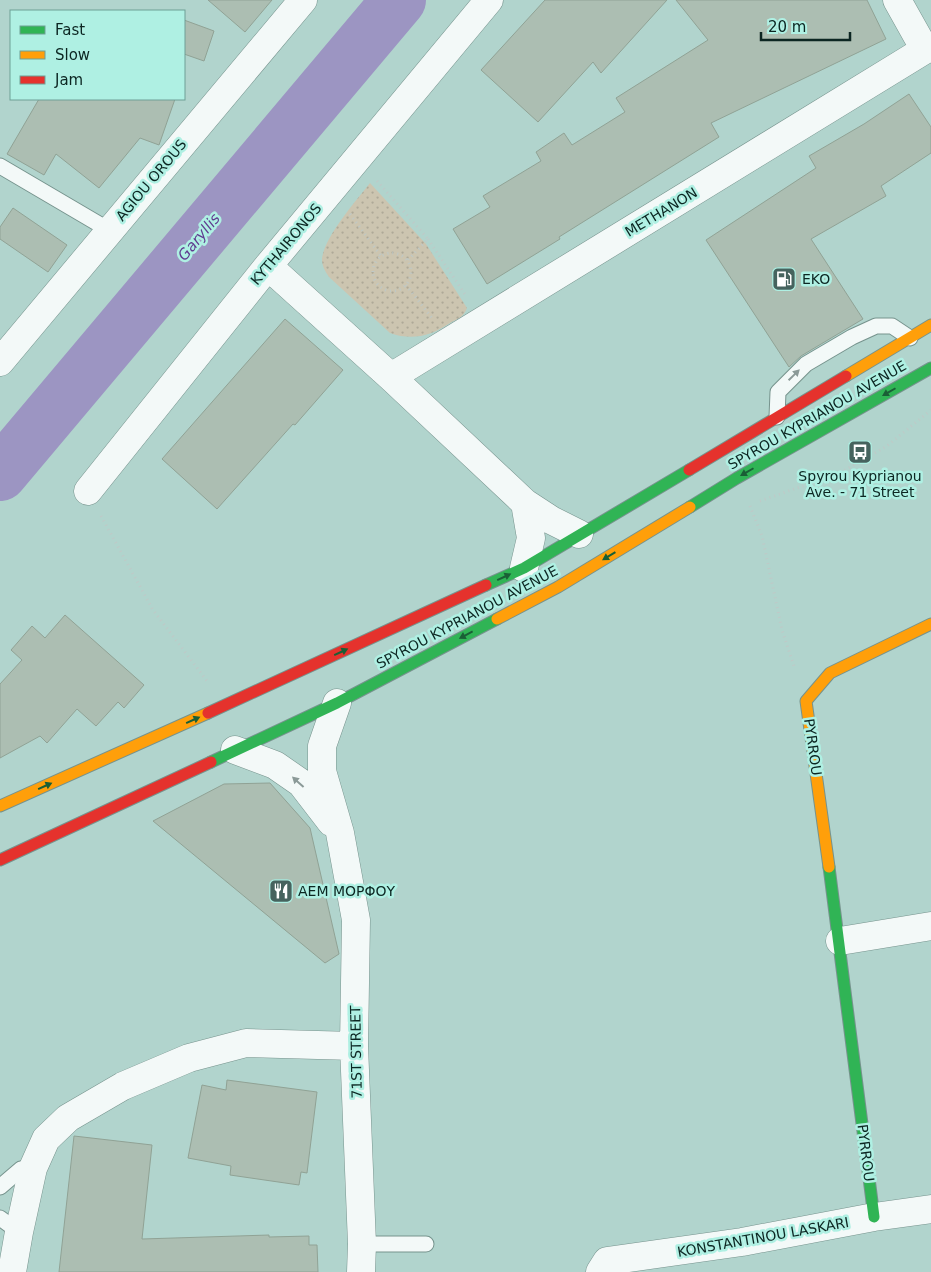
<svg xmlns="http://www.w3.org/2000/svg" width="931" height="1272" viewBox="0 0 931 1272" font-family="'DejaVu Sans',sans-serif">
<defs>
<pattern id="park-dots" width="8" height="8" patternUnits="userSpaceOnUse" patternTransform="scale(1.25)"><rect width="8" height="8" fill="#ccc5b0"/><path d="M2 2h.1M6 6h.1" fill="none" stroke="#aea997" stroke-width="1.8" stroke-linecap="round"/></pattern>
</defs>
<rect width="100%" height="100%" fill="#b1d4cd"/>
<path fill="url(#park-dots)" d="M370 183 426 244 467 308C463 318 459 318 450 323 431 336 412 341 390 333L329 277C325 271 322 266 322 259 324 237 356 201 370 183Z"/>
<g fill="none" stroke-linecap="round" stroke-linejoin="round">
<path stroke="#9c95c2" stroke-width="54" d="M0 474 399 0"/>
</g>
<path fill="#acbeb2" stroke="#90a295" d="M208 0H272L245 32Z
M545 0H667L601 73 593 62 538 122 481 70Z
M676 0H867L886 39 711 123 719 137 559 237 560 239 487 284 453 229 490 207 483 196 541 161 536 152 564 133 572 145 625 112 616 98 708 40Z
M184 20 214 31 204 61 184 54Z
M909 94 931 127V153L881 186 886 196 811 239 863 319 801 356 789 367 706 240 816 168 809 156 864 124Z
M39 99H175L159 145 140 138 99 188 56 154 44 175 7 154Z
M13 208 67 245 48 272 0 239V227Z
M285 319 343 370 295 425 293 424 217 509 162 459Z
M65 615 144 685 124 708 118 702 96 726 77 709 47 743 40 736 0 758V684L22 660 11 650 32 626 45 638Z
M270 783 310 828 339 954 325 963 153 821 224 784Z
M227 1080 317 1092 307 1173 301 1172 299 1185 230 1175 231 1166 188 1158 202 1085 226 1090Z
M74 1136 152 1145 142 1239 269 1235V1237L309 1236V1245H317L318 1272H59Z"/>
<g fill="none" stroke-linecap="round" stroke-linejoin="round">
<g stroke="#76938d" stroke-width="17">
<path id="lane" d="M0 166 109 230
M777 417 778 392 806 364 852 337 876 326H892L910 338
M0 1187 21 1169 33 1168
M0 1218 19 1232
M362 1244H426"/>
</g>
<g stroke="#76938d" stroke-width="29">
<path id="street" d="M897 0 925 50
M268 266 391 377 525 503 551 520 579 534
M0 362 303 0
M391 377 931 46
M88 491 268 266 489 0
M524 568 531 538 525 503
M337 703 322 746V771L340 833 356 920 354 1046 362 1244 361 1272
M235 750 275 765 301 783 331 822
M840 941 931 926
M12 1272 19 1232 33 1168 46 1139 68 1118 123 1086 189 1058 246 1043 354 1046
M600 1272 607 1261 742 1242 874 1217 931 1209"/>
</g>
<g stroke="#76938d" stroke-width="13">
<path id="fast" d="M690 507 737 478 931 368
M486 585 524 568 689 470
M211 762 337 703 497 619
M829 867 874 1217"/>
</g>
<g stroke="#76938d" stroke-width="13">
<path id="slow" d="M846 376 931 325
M497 619 558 587 690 507
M0 806 208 713
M829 867 806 701 830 673 931 624"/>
</g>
<g stroke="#76938d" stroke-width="13">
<path id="jam" d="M689 470 846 376
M208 713 486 585
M0 860 211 762"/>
</g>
<path stroke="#bfc9c7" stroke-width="3" stroke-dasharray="1 4" stroke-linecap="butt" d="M377 181 428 239 407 261
M350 214 381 256
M428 239 466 296
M373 272a19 19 0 1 1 38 0a19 19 0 1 1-38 0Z
M406 285 432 318
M760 501 840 473 887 446 931 410
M750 506 762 536 782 630 795 669
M101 516 153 610 207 681"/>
<use href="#lane" stroke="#f3f9f8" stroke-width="15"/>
<use href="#street" stroke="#f3f9f8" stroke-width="28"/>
<use href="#fast" stroke="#30b455" stroke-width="11"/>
<use href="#slow" stroke="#ff9f0a" stroke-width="11"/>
<use href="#jam" stroke="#e5322d" stroke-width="11"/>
</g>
<defs><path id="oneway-solid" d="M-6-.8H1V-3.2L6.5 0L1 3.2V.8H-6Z" transform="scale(1.25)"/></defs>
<g fill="#8b9a98">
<use href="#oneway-solid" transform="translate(794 375) rotate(-44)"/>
<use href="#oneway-solid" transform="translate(298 782) rotate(-138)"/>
</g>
<g fill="#1a5f36">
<use href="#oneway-solid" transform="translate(889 392) rotate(150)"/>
<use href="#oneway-solid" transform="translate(747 472) rotate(150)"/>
<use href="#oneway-solid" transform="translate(609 556) rotate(149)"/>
<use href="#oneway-solid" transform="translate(504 577) rotate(-25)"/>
<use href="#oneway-solid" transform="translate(466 635) rotate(152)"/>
<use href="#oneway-solid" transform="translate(341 652) rotate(-25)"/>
<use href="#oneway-solid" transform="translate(193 720) rotate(-24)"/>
<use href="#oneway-solid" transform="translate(45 786) rotate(-24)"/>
</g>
<defs>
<g id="fuel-square" transform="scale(1.25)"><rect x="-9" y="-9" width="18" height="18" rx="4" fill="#46635e" stroke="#aff0e3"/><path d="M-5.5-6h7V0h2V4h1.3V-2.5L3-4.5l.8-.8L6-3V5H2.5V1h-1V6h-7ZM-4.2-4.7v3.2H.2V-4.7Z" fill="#fff"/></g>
<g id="bus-square" transform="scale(1.25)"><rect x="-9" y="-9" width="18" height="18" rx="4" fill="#46635e" stroke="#aff0e3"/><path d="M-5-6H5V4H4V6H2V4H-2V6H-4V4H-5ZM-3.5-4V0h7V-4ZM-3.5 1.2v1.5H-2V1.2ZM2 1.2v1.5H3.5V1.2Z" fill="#fff"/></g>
<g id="restaurant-square" transform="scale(1.25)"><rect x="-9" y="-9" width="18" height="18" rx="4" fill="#46635e" stroke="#aff0e3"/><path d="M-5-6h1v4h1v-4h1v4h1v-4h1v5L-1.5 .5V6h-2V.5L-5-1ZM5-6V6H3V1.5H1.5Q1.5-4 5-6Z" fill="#fff"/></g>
</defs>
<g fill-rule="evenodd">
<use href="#fuel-square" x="784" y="279"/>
<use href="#bus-square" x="860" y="452"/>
<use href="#restaurant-square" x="281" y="891"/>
</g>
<g text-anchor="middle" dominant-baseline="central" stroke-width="5" stroke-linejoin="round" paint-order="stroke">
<g font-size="14" fill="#0c2622" stroke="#aff0e3">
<text transform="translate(151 180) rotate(-50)">AGIOU OROUS</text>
<text transform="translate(661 212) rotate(-31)">METHANON</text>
<text transform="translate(286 244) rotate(-50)">KYTHAIRONOS</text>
<text transform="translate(817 415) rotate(-30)">SPYROU KYPRIANOU AVENUE</text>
<text transform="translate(467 617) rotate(-28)">SPYROU KYPRIANOU AVENUE</text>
<text transform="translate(813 747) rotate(82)">PYRROU</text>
<text transform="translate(356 1052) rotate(-91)">71ST STREET</text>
<text transform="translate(866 1153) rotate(83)">PYRROU</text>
<text transform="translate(763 1237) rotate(-10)">KONSTANTINOU LASKARI</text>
</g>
<g font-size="14" fill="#0c2622" stroke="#aff0e3" text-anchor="start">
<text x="802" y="279">EKO</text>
<text x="860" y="476" text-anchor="middle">Spyrou Kyprianou<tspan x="860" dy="16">Ave. - 71 Street</tspan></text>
<text x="298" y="891">ΑΕΜ ΜΟΡΦΟΥ</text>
</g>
<g font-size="15" font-style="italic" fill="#603d90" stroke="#aff0e3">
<text transform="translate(199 237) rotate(-50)">Garyllis</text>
</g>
</g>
<rect x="10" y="10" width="175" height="90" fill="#aff0e3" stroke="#6e9f96"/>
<rect x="20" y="26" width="25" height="8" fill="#30b455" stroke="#6e9f96"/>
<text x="55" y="35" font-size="15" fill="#0c2622">Fast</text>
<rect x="20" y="51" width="25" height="8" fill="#ff9f0a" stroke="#6e9f96"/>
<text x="55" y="60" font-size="15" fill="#0c2622">Slow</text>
<rect x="20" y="76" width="25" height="8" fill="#e5322d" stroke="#6e9f96"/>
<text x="55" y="85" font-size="15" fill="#0c2622">Jam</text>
<path d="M761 32v8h89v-8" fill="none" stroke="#0c2622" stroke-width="2.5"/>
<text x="768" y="32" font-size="15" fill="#0c2622" stroke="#aff0e3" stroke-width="4" paint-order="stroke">20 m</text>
</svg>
